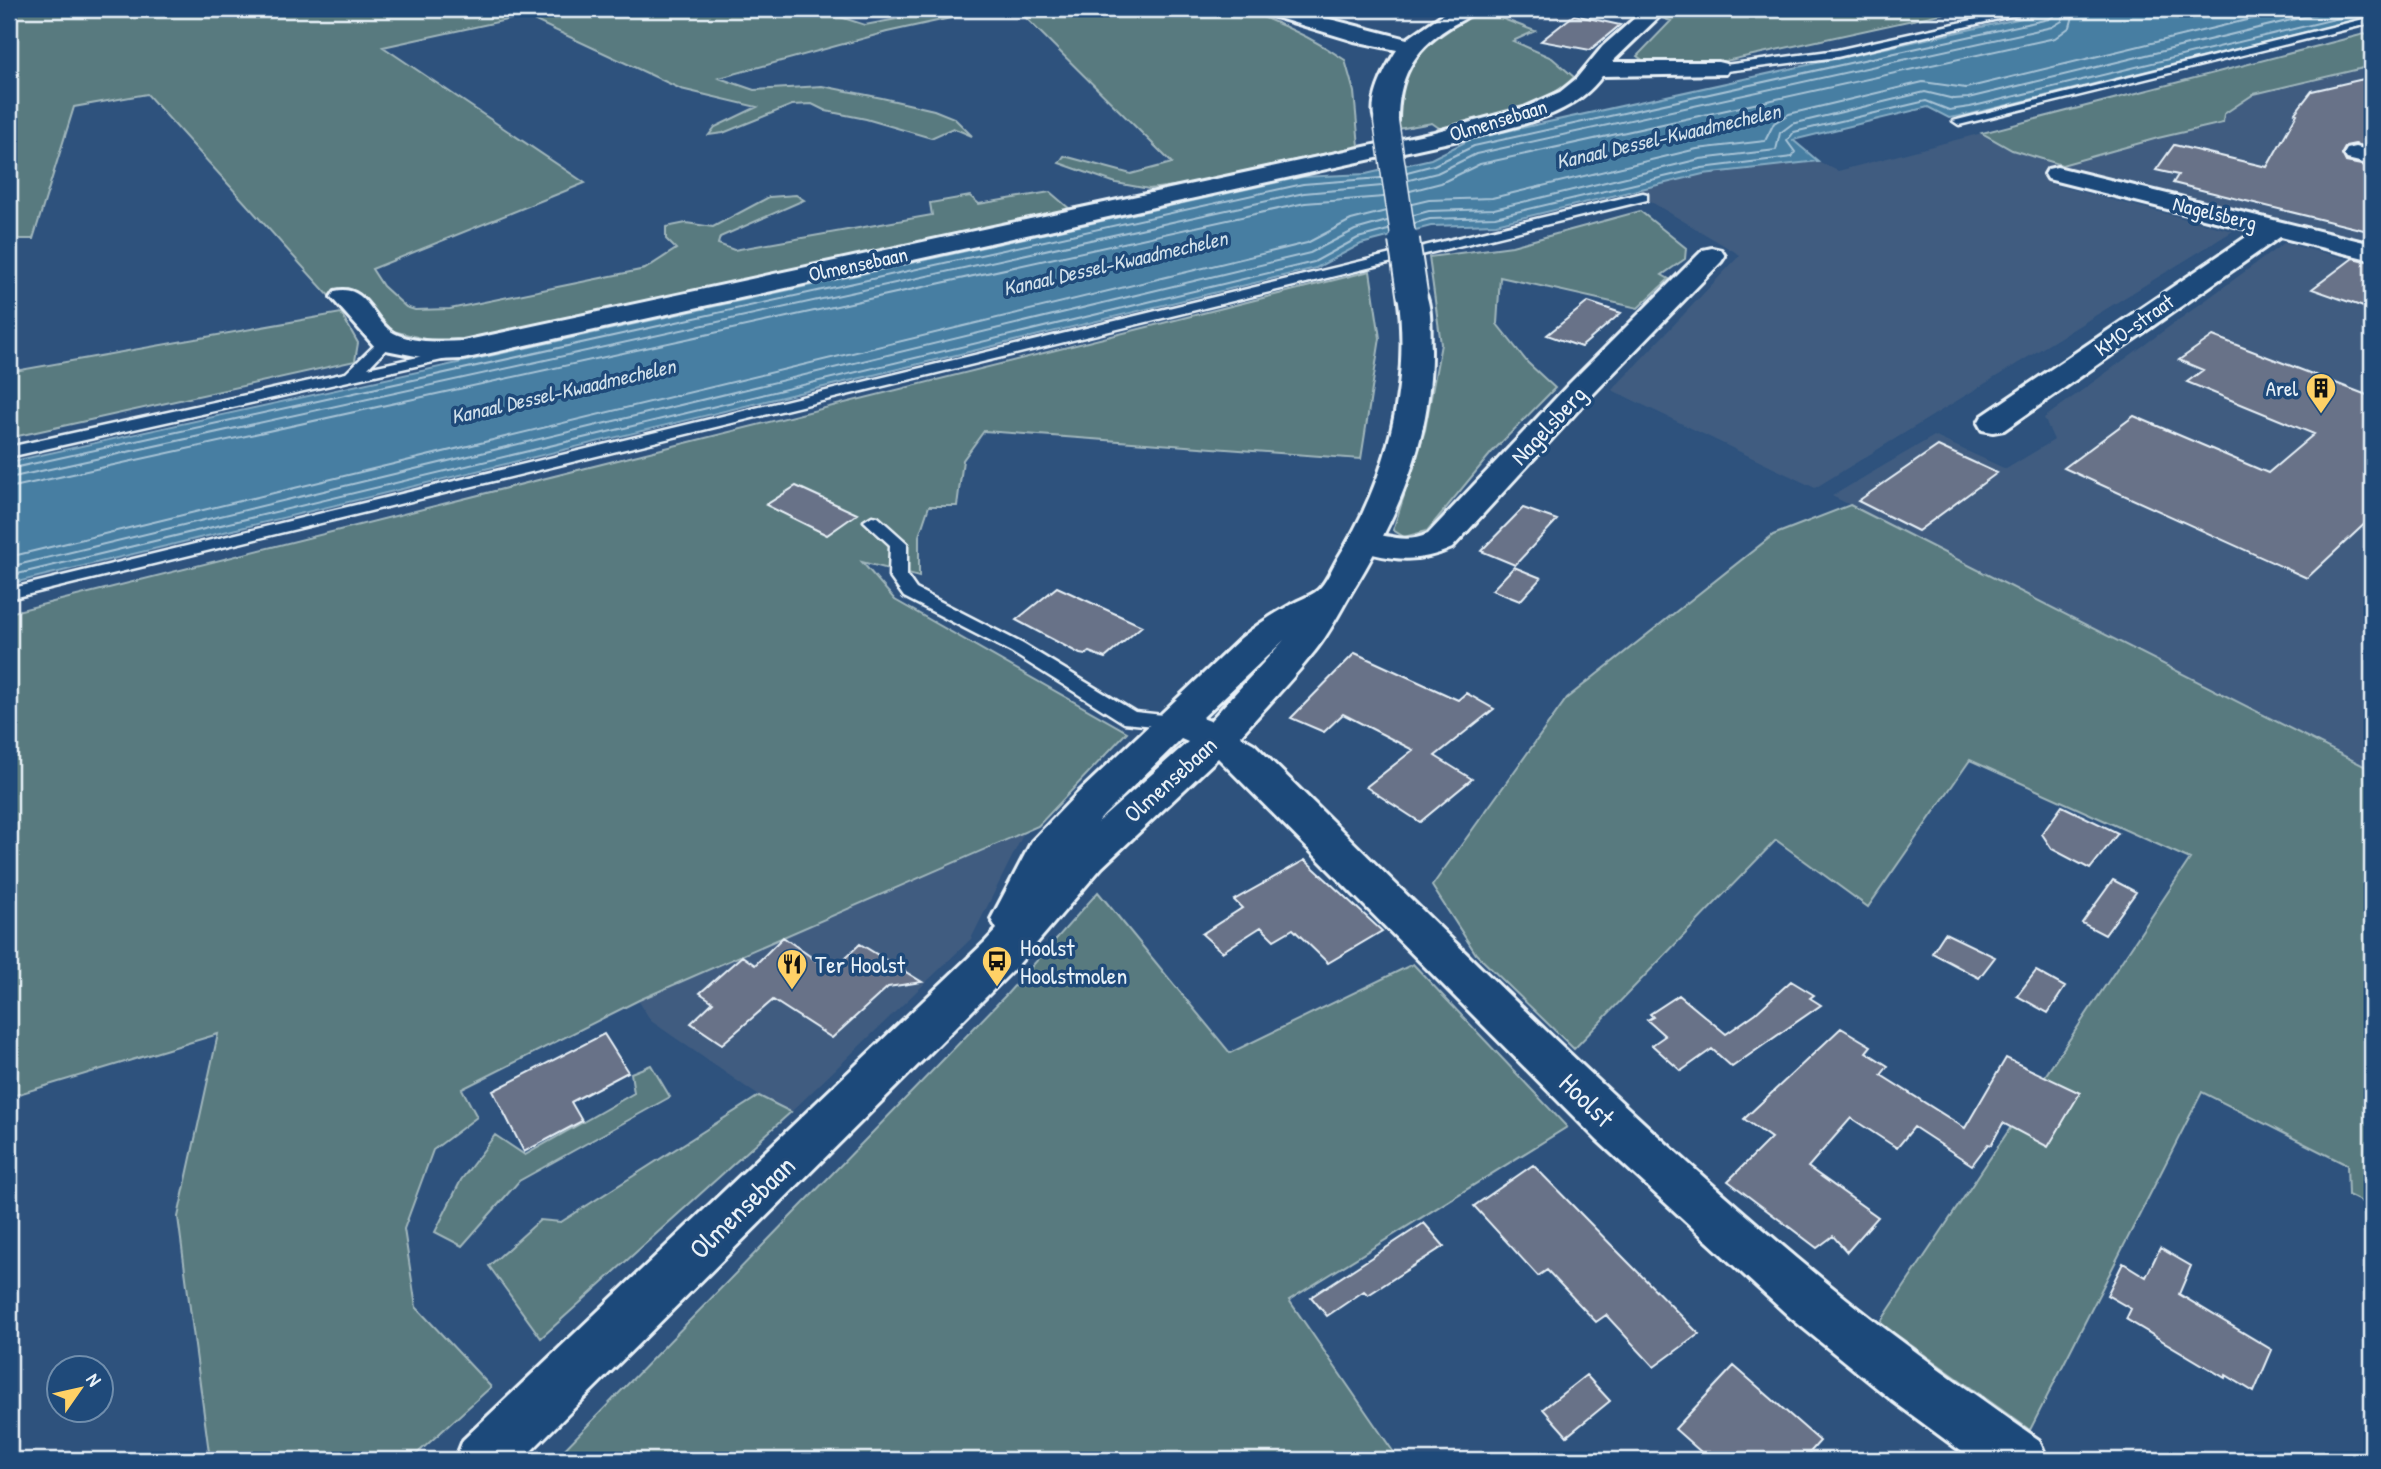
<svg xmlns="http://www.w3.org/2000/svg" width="2381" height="1469" viewBox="0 0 2381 1469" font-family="'Patrick Hand',sans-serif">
<rect width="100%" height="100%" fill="#2e527d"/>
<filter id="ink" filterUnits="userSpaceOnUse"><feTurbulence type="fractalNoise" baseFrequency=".0143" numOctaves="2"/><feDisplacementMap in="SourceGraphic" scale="14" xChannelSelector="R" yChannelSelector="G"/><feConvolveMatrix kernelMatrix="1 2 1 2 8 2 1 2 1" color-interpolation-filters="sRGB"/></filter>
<g filter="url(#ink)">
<path fill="#3f5c80" d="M2372 66V245L2062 165 2051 184 2233 231 1815 488 1612 390 1740 255 1633 191 1703 174 1818 161 1838 171 1982 133 1992 141 2158 138 2223 123V114L2254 94Z
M2284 243 2372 265V769L1832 496 1934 436 2006 469 2054 440 2044 418Z
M1024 833 971 939 791 1112 759 1096 651 1021 638 1000Z"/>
<path fill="#597a7f" stroke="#a0b6bc" stroke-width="2" d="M9 9H816L865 25 950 9H992L887 32 719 78 754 90 822 86 882 98 934 110 954 118 972 136 953 128 931 138 866 119 826 111 812 104 792 105 723 133 709 135 715 127 757 107 681 89 525 16 383 47 585 183 372 269 383 286 406 307 415 310 450 309 645 269 676 249 666 239V227L686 223 713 227 769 197 796 195 804 200 720 237 718 244 734 250 932 215 930 203 970 196 979 204 1050 192 1071 210 460 342 425 339 393 331 356 292 330 297 147 94 74 107 33 239H9Z
M1017 9H1242C1278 22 1313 38 1345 60L1354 92 1359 146 1182 185 1149 189 1116 183 1059 163 1064 156 1131 174 1172 163Z
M1488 9H1514L1498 17 1535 31 1513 41 1552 58 1574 77C1547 107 1481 118 1442 130L1432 123 1398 129C1380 72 1442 29 1488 9Z
M1668 9H1963L1712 64 1651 66 1637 56 1671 21 1659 17Z
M2372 32V66L2254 94 2224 114 2223 123 2158 138 2062 165 2012 150 1982 133Z
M1640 211 1686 248 1685 259 1662 275 1669 279 1638 308 1500 277 1497 324 1528 363 1555 388 1492 452 1427 531 1404 537 1393 530 1425 430 1441 344 1429 257 1512 246Z
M1370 271 1380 338 1361 459 984 431 963 460 957 506H929L919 536V577L862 562 895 600 1127 732 1038 826 639 1000 462 1089 477 1117 433 1150 404 1229 416 1307 491 1387 410 1460H210L178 1217 218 1034 9 1097V613Z
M341 313 358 343 355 361 9 438V372Z
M1850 505 2372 770V1207L2348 1195 2347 1165 2202 1092 2030 1430 1880 1323 2190 859 1970 760 1868 907 1776 840 1574 1049 1476 954 1432 886 1567 698 1773 535Z
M1098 892 1230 1053 1413 964 1567 1127 1289 1300 1399 1460H554L1007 994Z
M651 1065 670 1097 519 1181 462 1246 435 1232 461 1180 495 1135 525 1155 634 1093 631 1073Z
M759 1096 791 1112 541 1338 489 1266 540 1220 561 1222Z"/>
<path fill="#467ea2" stroke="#87acc4" stroke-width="2" d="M2063 9H2372V16L1971 114 1949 118 1928 107 1793 140 1818 161 1703 174 1496 224 1431 226 1361 244 1316 268 9 584V462L1302 177 1366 174 1431 159 1471 139Z"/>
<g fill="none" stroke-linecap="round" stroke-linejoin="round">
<path stroke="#a7c3d6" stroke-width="2" d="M1407 172 1434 165 1474 146 2049 19 2054 16 2056 9
M1409 180 1437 173 1476 154 2052 27 2062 21 2065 9
M1410 191 1441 183 1480 164 2055 38 2070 27 2075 9
M1412 204 1429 200 1492 198 1697 149 1765 141 1774 123 1789 114 1923 82 1966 88 2292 9
M1414 215 1429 211 1494 209 1700 159 1776 150 1780 133 1792 124 1925 92 1954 99 1968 98 2337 9
M1415 223 1430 219 1495 217 1702 168 1792 157 1795 152 1787 141 1794 132 1926 101 1949 110 1970 107 2372 10
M9 469 1303 184 1381 178
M9 478 1304 193 1382 186
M9 488 1305 203 1384 197
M9 557 1307 243 1351 220 1386 211
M9 567 1310 253 1355 230 1387 221
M9 576 1314 262 1358 238 1388 230"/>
</g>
<path fill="#687288" stroke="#e8f1f8" stroke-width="2" d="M1574 15 1620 25 1590 50 1541 41Z
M2372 77V148L2355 144 2346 146 2342 153 2346 162 2372 167V232L2173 183 2178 175 2156 170 2174 145 2267 167 2297 114 2295 113 2312 91Z
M2353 258 2372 262V310L2312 289Z
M1588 302 1621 313 1581 347 1547 335Z
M2213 336 2372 397V517L2307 578 2064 468 2134 416 2268 473 2314 434 2187 382 2203 370 2179 360Z
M1938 446 1997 473 1918 531 1858 501Z
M796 486 857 514 827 535 766 505Z
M1523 508 1557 520 1515 565 1481 551Z
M1514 567 1541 578 1520 601 1492 590Z
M1057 587 1142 626 1105 658 1089 652 1085 655 1080 654 1016 620Z
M1355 653 1458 700 1466 693 1494 709 1435 756 1472 779 1420 822 1366 787 1413 750 1343 714 1324 732 1291 718Z
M2062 806 2118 833 2090 869 2052 849 2042 834Z
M1305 860 1382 931 1328 963 1293 929 1274 940 1261 927 1222 952 1202 934 1242 908 1234 900Z
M2113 880 2136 892 2105 935 2082 923Z
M1945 933 1995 957 1979 978 1932 953Z
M783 937 831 971 860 944 922 982 888 987 832 1038 773 1000 722 1044 691 1023 713 1002 700 993 742 956 755 965Z
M2036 971 2065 987 2048 1013 2017 996Z
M1791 981 1814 995 1810 998 1821 1005 1732 1067 1712 1049 1681 1071 1652 1045 1665 1036 1647 1020 1653 1017 1650 1014 1679 995 1726 1034 1756 1013Z
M1841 1028 1871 1046 1866 1052 1888 1066 1881 1075 1965 1128 2006 1058 2080 1093 2048 1147 2003 1123 1991 1145 1988 1144 1972 1165 1914 1127 1897 1148 1851 1118 1808 1167 1878 1217 1847 1252 1833 1236 1817 1248 1728 1181 1771 1138 1744 1119Z
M604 1034 628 1072 571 1102 582 1121 524 1152 493 1091Z
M1533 1165 1626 1260 1699 1334 1654 1367 1606 1315 1596 1322 1547 1270 1538 1276 1474 1206Z
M1424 1223 1444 1246 1368 1295 1364 1291 1327 1316 1311 1297Z
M2160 1248 2191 1266 2179 1294 2272 1350 2254 1392 2226 1375 2225 1378 2126 1319 2131 1309 2107 1295 2123 1263 2146 1277Z
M1734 1366 1820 1441 1803 1460H1710L1675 1429Z
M1586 1375 1610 1401 1567 1436 1543 1409Z"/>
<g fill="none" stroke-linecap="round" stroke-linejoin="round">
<g stroke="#e8f1f8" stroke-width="5">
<path id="service" d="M2022 9H2040L1837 57 1718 72 1712 69 1718 66 1837 50Z
M2372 17V23L1959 125 1953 121Z
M1643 193 1647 194V200L9 599V589Z
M386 338 393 342 368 368 455 349 462 353 460 356 9 457V447L346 373 381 339Z
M872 516 878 517 907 543V576L916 589 1023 644 1135 712 1182 717 1185 722 1182 727 1175 728 1124 723 1011 652 904 597 889 576 890 545 864 521Z"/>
</g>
<g stroke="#e8f1f8" stroke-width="6">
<path id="minor" d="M1645 9H1667L1612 62H1718L1726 64 1729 69 1726 74 1602 76C1576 112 1532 122 1490 133L463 359 436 360 376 348 331 297 335 291C369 283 373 326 398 335 418 343 442 342 463 341L1434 132 1524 108 1560 92 1576 79 1603 46Z
M2356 147 2372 151V165L2347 159 2344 154 2347 149Z
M2057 167 2372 244V260L2280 237 2004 430 1993 432 1982 430 1978 423 1982 416 2255 231 2048 179 2045 174 2048 169Z
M1712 248 1721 250 1725 256 1721 262 1592 395 1452 548C1414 565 1391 559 1353 549L1348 542 1353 535C1380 528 1399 547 1428 534L1570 383 1703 250Z"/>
</g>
<g stroke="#e8f1f8" stroke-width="6">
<path id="tertiary" d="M1259 9H1291L1407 39 1450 9H1475C1469 18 1457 22 1448 28 1412 51 1398 79 1398 121L1394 126H1378C1364 106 1386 67 1397 50L1354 41 1262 13Z
M1412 285 1422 287C1433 303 1430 330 1431 349 1432 439 1397 518 1351 593 1339 613 1329 634 1314 652 1291 681 1265 708 1240 736L1254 744C1441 928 1624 1116 1827 1283 1895 1339 1967 1389 2039 1440L2047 1460H1973L1893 1401 1791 1318 1597 1140 1218 758 1102 867 1017 966 522 1460H455L463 1440 985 942 997 929 991 919 1032 841 1076 795 1241 638C1257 625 1272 615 1290 605 1298 600 1311 596 1318 590 1326 583 1332 568 1338 558 1387 480 1411 385 1398 293L1402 287ZM1284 640 1210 721 1202 718ZM1181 739 1188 742 1097 823 1104 815Z"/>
</g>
<use href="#service" fill="#1f4a7a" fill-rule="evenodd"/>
<use href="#minor" fill="#1f4a7a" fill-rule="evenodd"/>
<use href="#tertiary" fill="#1f4a7a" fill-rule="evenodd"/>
<g stroke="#e8f1f8" stroke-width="27" stroke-linecap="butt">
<path id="tertiary-bridge-far1" d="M1386 121 1404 242"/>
</g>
<g stroke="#e8f1f8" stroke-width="34" stroke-linecap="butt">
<path id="tertiary-bridge" d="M1404 240 1412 293"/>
</g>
<use href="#tertiary-bridge-far1" stroke="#1f4a7a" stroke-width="24"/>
<use href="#tertiary-bridge" stroke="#1f4a7a" stroke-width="30"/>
</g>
</g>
<defs>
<g id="building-pin" transform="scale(1.575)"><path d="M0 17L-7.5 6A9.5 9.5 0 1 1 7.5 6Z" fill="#ffd166" stroke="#1f4a7a"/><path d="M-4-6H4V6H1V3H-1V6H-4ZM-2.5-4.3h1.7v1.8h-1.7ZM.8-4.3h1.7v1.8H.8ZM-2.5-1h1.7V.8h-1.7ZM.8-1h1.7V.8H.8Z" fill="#111"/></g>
<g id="bus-pin" transform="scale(1.575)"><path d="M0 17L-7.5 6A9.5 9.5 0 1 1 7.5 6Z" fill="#ffd166" stroke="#1f4a7a"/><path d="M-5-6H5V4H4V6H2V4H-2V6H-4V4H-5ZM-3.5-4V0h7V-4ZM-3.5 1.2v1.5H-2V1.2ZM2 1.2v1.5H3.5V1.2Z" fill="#111"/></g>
<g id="restaurant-pin" transform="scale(1.575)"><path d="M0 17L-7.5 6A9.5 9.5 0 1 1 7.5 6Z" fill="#ffd166" stroke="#1f4a7a"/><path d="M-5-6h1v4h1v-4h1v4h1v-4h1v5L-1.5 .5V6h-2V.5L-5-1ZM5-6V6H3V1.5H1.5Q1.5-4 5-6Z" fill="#111"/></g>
</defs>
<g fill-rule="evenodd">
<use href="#building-pin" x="2321" y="388"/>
<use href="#bus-pin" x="997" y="961"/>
<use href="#restaurant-pin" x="792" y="964"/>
</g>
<g text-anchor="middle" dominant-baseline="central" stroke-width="7" stroke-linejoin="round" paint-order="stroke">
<g font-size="21" fill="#e8f1f8" stroke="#1f4a7a">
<text transform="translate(1498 120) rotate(-17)">Olmensebaan</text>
<text transform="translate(2215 213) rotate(14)">Nagelsberg</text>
<text transform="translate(858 264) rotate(-12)">Olmensebaan</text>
<text transform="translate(2134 325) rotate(-35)">KMO-straat</text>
</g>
<g font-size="21" font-style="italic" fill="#d0e0eb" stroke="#1f4a7a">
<text transform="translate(1668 136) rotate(-13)">Kanaal Dessel-Kwaadmechelen</text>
<text transform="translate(1115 263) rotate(-13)">Kanaal Dessel-Kwaadmechelen</text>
<text transform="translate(563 391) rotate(-13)">Kanaal Dessel-Kwaadmechelen</text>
</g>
<g font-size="21" fill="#e8f1f8" stroke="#1f4a7a" text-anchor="end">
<text x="2298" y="388">Arel</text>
</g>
<g font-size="24" fill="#e8f1f8" stroke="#1f4a7a">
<text transform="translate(1548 425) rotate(-47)">Nagelsberg</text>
<text transform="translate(1170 779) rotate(-42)">Olmensebaan</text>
</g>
<g font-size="24" fill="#e8f1f8" stroke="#1f4a7a" text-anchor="start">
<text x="1020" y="947">Hoolst<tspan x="1020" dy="28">Hoolstmolen</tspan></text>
<text x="815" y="964">Ter Hoolst</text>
</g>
<g font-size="28" fill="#e8f1f8" stroke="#1f4a7a">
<text transform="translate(1587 1100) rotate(44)">Hoolst</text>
<text transform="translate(742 1207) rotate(-44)">Olmensebaan</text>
</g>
</g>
<rect width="2381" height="1469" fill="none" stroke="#1f4a7a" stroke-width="35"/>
<rect x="18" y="18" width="2346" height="1434" fill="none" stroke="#e8f1f8" stroke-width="2.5" filter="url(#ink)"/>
<g transform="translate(80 1389) rotate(56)"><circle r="33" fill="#1f4a7a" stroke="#6f8dac" stroke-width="2"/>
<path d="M0-5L12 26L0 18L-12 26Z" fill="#ffd166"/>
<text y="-10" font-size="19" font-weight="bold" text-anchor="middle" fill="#e8f1f8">N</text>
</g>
</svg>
